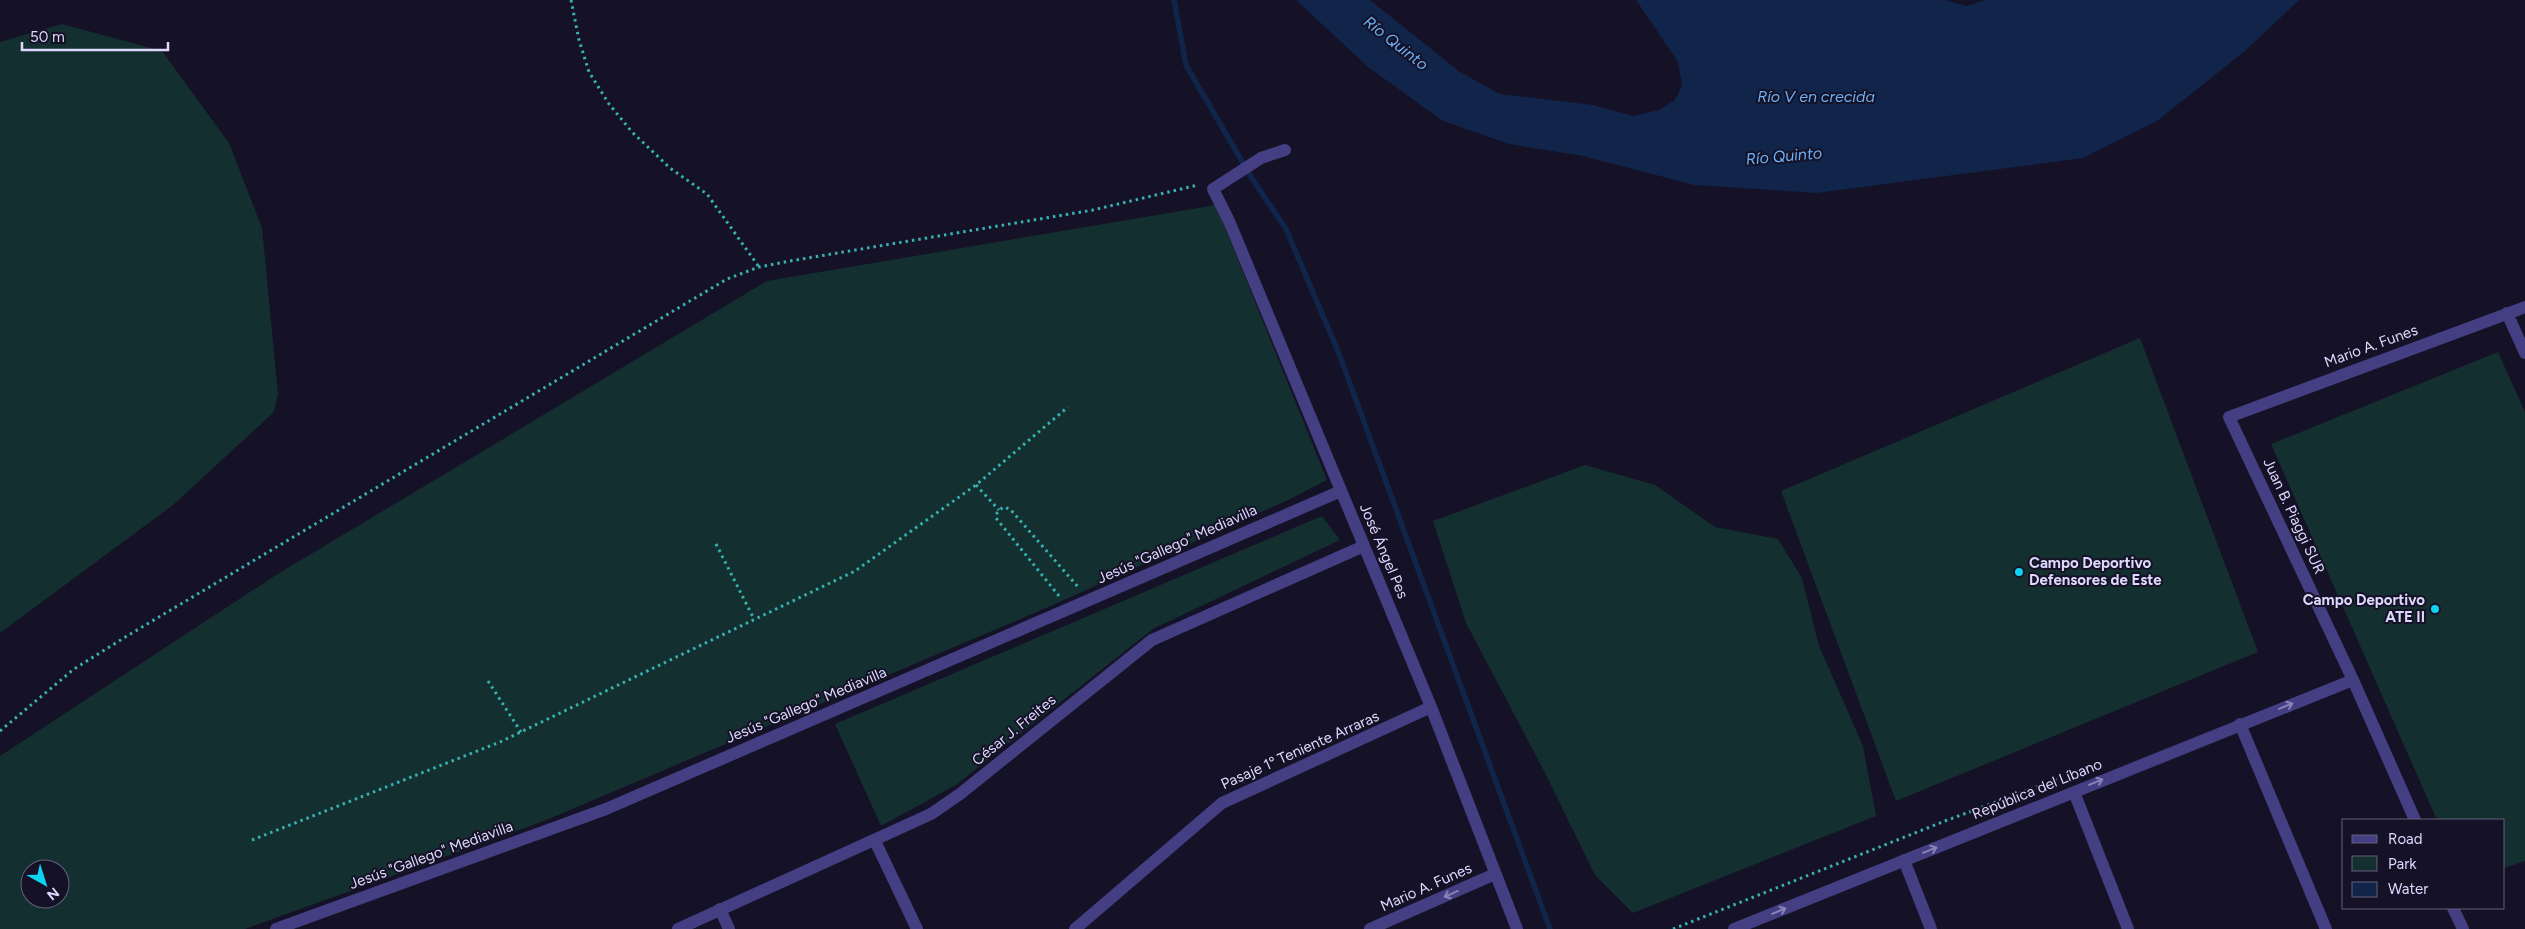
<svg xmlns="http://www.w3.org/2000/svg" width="2525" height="929" viewBox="0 0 2525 929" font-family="Figtree,sans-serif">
<rect width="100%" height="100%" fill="#151126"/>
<path fill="#142f30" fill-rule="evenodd" d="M62 24 162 51 229 143 262 228 278 394 274 412 173 505 0 633V42Z
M1216 205 1327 480 1288 500 1046 608 544 821 245 929H0V756L276 575 767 281ZM30 869H60V899H30Z
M2140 338 2258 652 1896 801 1781 491Z
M2498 352 2525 412V861L2504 868V820H2437L2271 444Z
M1585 465 1655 485 1715 527 1778 539 1802 578 1819 646 1863 746 1876 816 1633 913 1595 875 1544 771 1466 623 1433 521Z
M1322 516 1340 540 1153 629 956 785 881 826 835 724Z"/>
<path fill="#112449" d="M1296 0H1370L1460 72 1500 94 1593 105 1633 116 1659 110 1675 100 1682 85 1678 62 1636 0H1945L1967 6 1985 0H2299L2245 51 2157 121 2083 158 1817 193 1694 185 1583 156 1509 144 1443 121 1368 67Z"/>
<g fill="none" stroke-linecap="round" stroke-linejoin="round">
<path stroke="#112449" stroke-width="5.5" d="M1174 0 1186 65 1251 177 1286 229 1338 351 1550 929"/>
<path stroke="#36b2b0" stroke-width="3" stroke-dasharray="2.5 4" stroke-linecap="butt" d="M571 0 579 40 589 72 609 104 632 132 670 168 707 194 759 267
M976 485 999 510
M716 544 754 619
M1059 596 996 518 997 513 1003 507 1010 509 1079 588
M488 681 521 732
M0 731 74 669 127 636 727 279 759 267 790 261 1093 210 1198 185
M252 840 500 742 855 571 976 485 1068 407
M1673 929 1945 821 2085 769"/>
<path stroke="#443e82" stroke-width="12" d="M1285 150 1261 158 1213 189 1229 221 1431 707 1517 929
M2507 313 2525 353
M2240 724 2326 929
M2074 792 2128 929
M2415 820 2353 680 2229 417 2525 307
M875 841 917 929
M1904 860 1931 929
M2453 908 2463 929
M720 909 729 929
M276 929 606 809 1341 491
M678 929 931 814 960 794 1152 640 1364 546
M1075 929 1222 803 1431 707
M1370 929 1495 874
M1734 929 2353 680"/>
</g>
<defs><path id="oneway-shaft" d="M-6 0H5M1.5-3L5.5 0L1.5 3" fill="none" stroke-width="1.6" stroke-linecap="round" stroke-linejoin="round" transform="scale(1.25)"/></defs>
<g stroke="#8983b9">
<use href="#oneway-shaft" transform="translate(2286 706) rotate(-22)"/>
<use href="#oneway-shaft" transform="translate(2096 782) rotate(-22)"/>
<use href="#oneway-shaft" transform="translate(1930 850) rotate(-22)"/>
<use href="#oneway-shaft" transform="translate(1451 894) rotate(156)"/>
<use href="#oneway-shaft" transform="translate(1779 911) rotate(-22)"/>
</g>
<g fill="#0fd2f2" stroke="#151126" stroke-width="2">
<circle cx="2019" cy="572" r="5"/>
<circle cx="2435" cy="609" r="5"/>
</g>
<g text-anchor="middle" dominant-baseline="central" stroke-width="4" stroke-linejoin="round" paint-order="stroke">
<g font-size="15" fill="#ddd8fd" stroke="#151126">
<text transform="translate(2371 346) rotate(-20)">Mario A. Funes</text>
<text transform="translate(2294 516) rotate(65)">Juan B. Piaggi SUR</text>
<text transform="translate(1177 544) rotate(-24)">Jesús "Gallego" Mediavilla</text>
<text transform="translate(1384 551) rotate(67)">José Ángel Pes</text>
<text transform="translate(806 705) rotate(-23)">Jesús "Gallego" Mediavilla</text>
<text transform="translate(1014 730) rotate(-39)">César J. Freites</text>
<text transform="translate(1300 750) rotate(-24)">Pasaje 1º Teniente Arraras</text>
<text transform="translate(2037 789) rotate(-22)">República del Líbano</text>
<text transform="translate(431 855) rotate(-20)">Jesús "Gallego" Mediavilla</text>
<text transform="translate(1426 887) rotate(-24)">Mario A. Funes</text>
</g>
<g font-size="15" font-weight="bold" fill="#ddd8fd" stroke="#151126" text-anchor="start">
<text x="2029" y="563">Campo Deportivo<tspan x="2029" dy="17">Defensores de Este</tspan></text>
<text x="2425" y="600" text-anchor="end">Campo Deportivo<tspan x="2425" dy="17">ATE II</tspan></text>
</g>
<g font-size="16" font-style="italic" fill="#6bb1f7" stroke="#151126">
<text transform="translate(1396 43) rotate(38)">Río Quinto</text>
<text x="1816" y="96">Río V en crecida</text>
<text transform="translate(1784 156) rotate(-5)">Río Quinto</text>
</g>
</g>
<rect x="2342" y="819" width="162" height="90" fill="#151126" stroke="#65617c"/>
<rect x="2352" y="835" width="25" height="8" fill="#443e82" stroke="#65617c"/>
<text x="2388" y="844" font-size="15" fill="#ddd8fd">Road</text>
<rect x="2352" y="856" width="25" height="15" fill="#142f30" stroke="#65617c"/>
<text x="2388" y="869" font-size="15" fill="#ddd8fd">Park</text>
<rect x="2352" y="882" width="25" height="15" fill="#112449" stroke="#65617c"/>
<text x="2388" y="894" font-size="15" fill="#ddd8fd">Water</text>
<g transform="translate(45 884) rotate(141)"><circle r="24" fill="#151126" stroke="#65617c"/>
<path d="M0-4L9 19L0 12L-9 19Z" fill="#0fd2f2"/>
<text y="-8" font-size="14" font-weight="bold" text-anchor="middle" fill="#ddd8fd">N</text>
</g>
<path d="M22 42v8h146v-8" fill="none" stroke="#ddd8fd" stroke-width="2.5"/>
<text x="30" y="42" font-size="15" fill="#ddd8fd" stroke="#151126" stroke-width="4" paint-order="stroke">50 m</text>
</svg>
